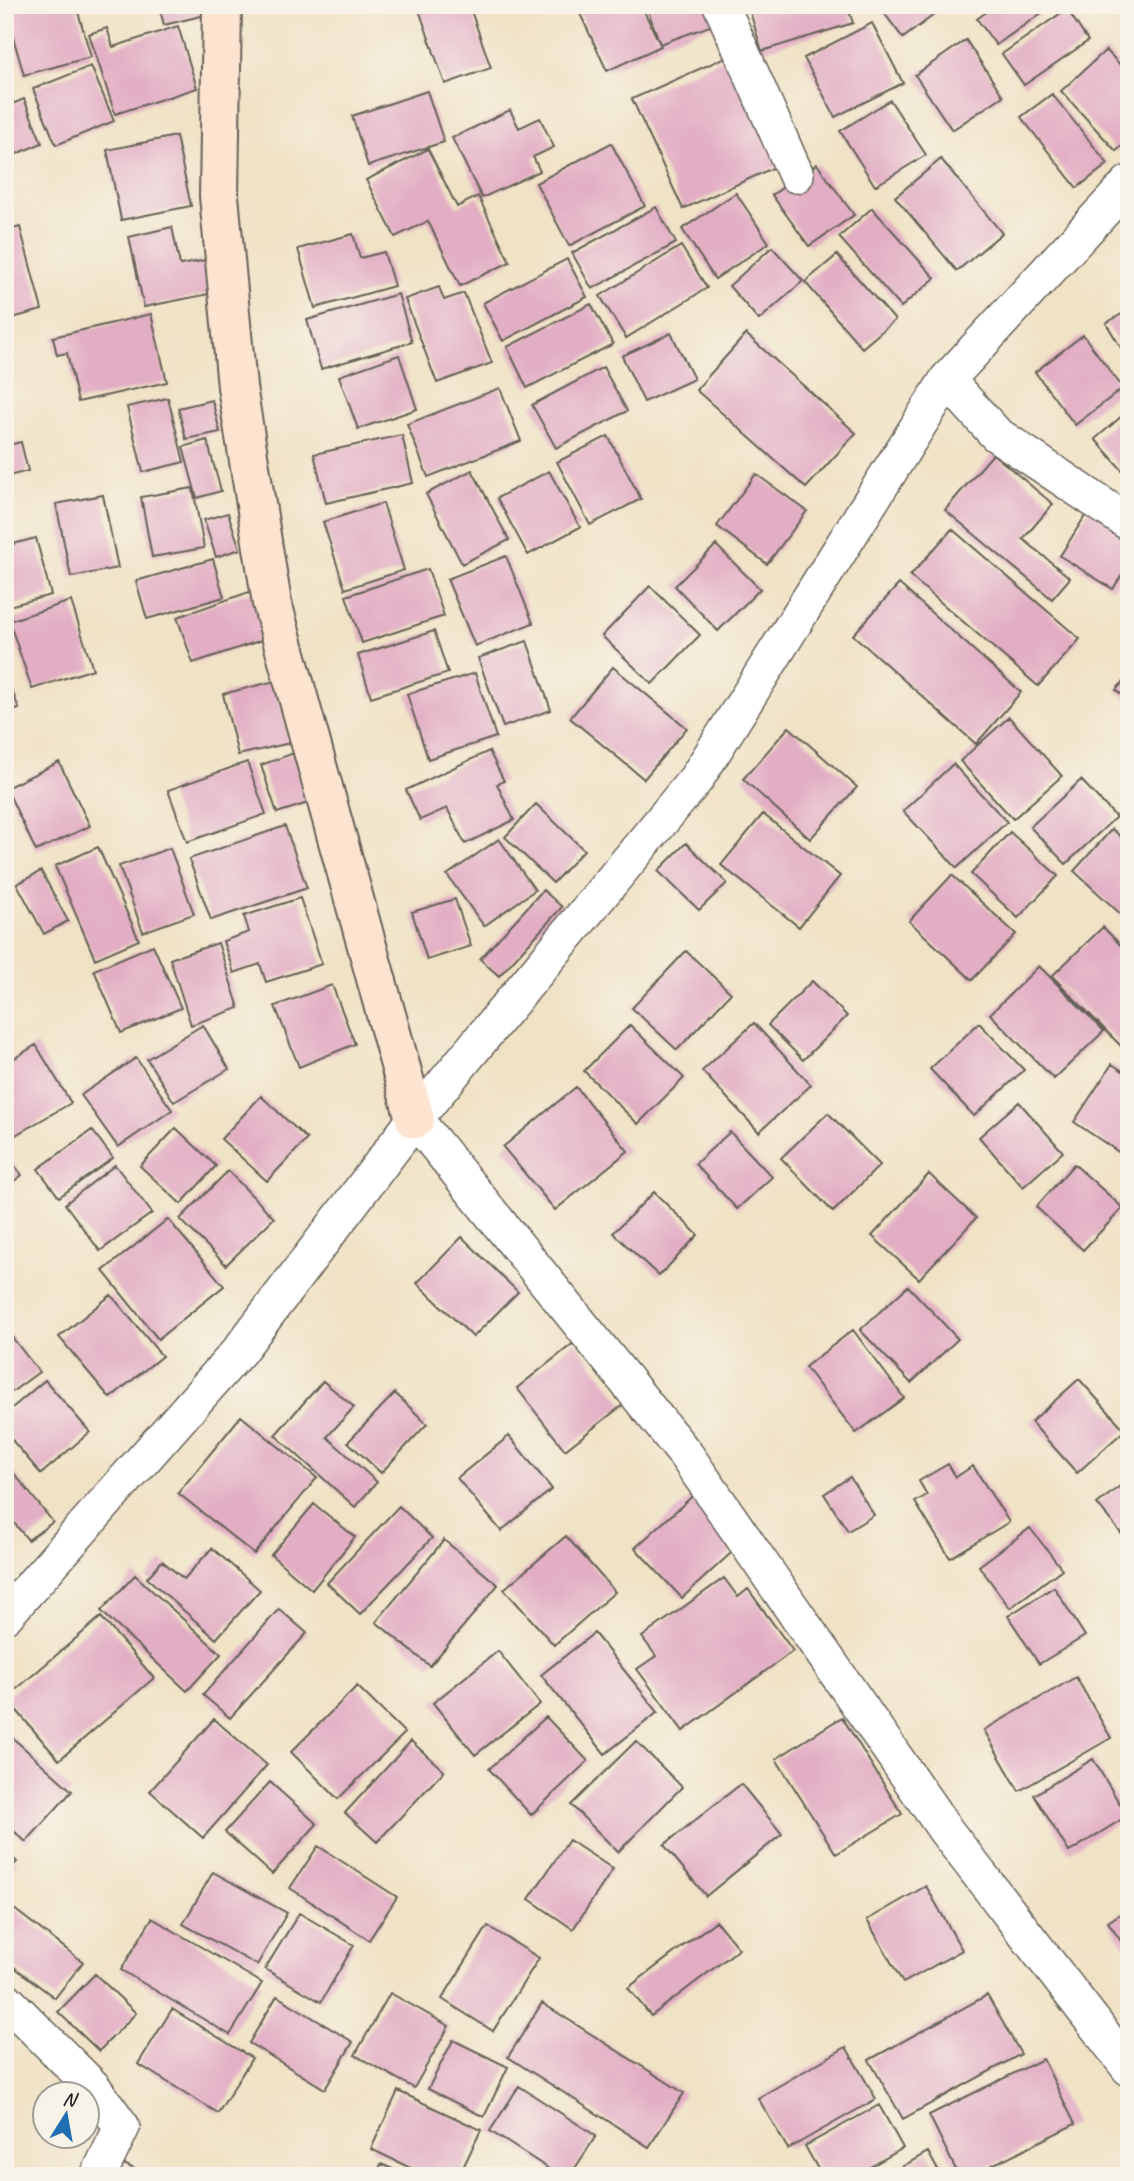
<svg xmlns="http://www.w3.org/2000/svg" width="1134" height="2181" viewBox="0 0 1134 2181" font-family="Caveat,sans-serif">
<rect width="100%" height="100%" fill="#f7f3e8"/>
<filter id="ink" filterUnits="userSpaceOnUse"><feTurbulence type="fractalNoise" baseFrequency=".0143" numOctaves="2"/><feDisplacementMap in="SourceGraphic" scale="14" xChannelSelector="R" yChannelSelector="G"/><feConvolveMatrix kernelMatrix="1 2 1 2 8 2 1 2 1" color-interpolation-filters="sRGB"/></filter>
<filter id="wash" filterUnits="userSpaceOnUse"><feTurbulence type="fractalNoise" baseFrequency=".00686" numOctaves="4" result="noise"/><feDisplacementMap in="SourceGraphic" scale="28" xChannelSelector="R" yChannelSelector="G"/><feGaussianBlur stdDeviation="1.57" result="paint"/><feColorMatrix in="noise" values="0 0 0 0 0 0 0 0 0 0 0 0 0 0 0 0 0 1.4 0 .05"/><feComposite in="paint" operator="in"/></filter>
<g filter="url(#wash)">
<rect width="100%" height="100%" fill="#f0e2c5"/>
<g id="blocks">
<path fill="#e2aec4" d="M33 5H76L91 57 24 75 6 13Z
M177 5H202L205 15 164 25 160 10Z
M422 5H469L491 68 445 84 418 7Z
M576 5H641L661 46 607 71Z
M646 5H715L721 22 660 44Z
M748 5H847L853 23 762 51Z
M878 5H947L903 38Z
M996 5H1053L996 45 977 19Z
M1067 9 1088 41 1024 85 1002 54Z
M872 23 903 83 835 117 804 58Z
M178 26 197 88 115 114 89 34 107 28 113 47Z
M966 40 1003 96 952 130 915 75Z
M1106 50 1129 74V140L1116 151 1061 91Z
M726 57 777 166 683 209 632 99Z
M91 66 114 121 56 145 33 89Z
M427 91 444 142 368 166 352 116Z
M1052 94 1108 164 1077 188 1021 117Z
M24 99 42 143 5 159V107Z
M890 100 926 155 875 186 840 131Z
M510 110 519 128 540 118 554 147 533 157 540 171 482 198 452 138Z
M176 136 191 206 121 220 107 150Z
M611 143 645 206 569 246 536 183Z
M428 149 457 207 478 196 510 262 460 286 428 221 395 237 366 180Z
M941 159 1002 233 957 271 895 197Z
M817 164 854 215 809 246 772 195Z
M736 193 769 243 715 279 682 229Z
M656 207 676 243 592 289 572 253Z
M872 208 935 278 901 307 839 237Z
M20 227 42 310 5 320V231Z
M172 227 180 265 207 260 214 293 144 307 129 237Z
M353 234 360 258 384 252 394 286 315 308 298 249Z
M681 246 707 288 626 338 600 296Z
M772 247 803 281 759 320 729 286Z
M837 255 895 320 862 348 805 282Z
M567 259 587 297 503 341 483 303Z
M439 287 444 300 464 293 492 363 437 383 405 299Z
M398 294 412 342 321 369 307 320Z
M591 304 613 344 527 388 507 347Z
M1129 310V361L1106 323Z
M151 314 167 382 78 402 67 353 57 355 53 337Z
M671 333 694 379 644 402 622 356Z
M746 334 856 433 806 488 696 390Z
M1083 335 1123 388 1075 425 1035 372Z
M399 355 417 409 358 429 339 376Z
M603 367 627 411 556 448 532 405Z
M500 388 521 441 428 477 407 424Z
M168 398 184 462 143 472 127 407Z
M212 400 220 432 186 439 178 408Z
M1129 410V478L1095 439Z
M402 435 413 483 326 503 314 454Z
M608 436 641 499 590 525 557 462Z
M207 440 221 491 197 498 183 447Z
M21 442 28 471 5 477V446Z
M993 454 1053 504 1023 539 1070 578 1052 599 945 510Z
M472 470 509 540 462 564 426 494Z
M549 471 580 527 528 555 497 498Z
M756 474 807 511 767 564 717 526Z
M193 488 204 548 152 557 141 497Z
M103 495 118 568 71 577 56 504Z
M383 503 404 570 345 589 323 522Z
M1090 508 1129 532V563L1113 589 1060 556Z
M228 513 240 549 216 557 204 520Z
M952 529 1080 639 1038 686 910 576Z
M36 538 51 595 5 607V546Z
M716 545 760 589 718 631 675 586Z
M506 556 533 623 475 646 447 579Z
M213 559 224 597 147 619 136 581Z
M428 569 444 616 362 643 346 596Z
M899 584 1021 692 976 744 853 635Z
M650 586 700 635 652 684 602 636Z
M255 590 271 637 193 663 177 617Z
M71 601 93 669 32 689 9 621Z
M434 631 448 673 371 697 358 655Z
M527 641 551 710 503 727 478 658Z
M613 667 687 728 644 779 570 718Z
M5 672 19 709 5 714Z
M475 673 496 737 428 759 407 694Z
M1129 675V701L1116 690Z
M275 681 290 743 238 755 223 694Z
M1009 717 1062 776 1013 819 960 761Z
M789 727 857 787 810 839 743 779Z
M489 751 504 781 497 784 514 820 465 844 447 808 420 820 406 790Z
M294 753 311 802 277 813 261 765Z
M59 762 90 826 36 851 6 788Z
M247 762 266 814 187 842 168 790Z
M953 764 1007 822 957 868 903 811Z
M1081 780 1116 817 1066 864 1030 827Z
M536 804 584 850 553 883 505 837Z
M763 814 840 876 799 927 721 865Z
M285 826 307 888 211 920 189 859Z
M1112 829 1129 844V917L1126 919 1074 871Z
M1010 832 1058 876 1018 918 971 874Z
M499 839 535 890 484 926 447 875Z
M686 843 727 883 699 910 658 871Z
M98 847 139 940 95 959 55 866Z
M170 848 194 914 143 932 119 866Z
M41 871 68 921 44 934 17 884Z
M952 875 1016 934 972 980 909 921Z
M543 890 562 907 499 976 480 959Z
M300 898 322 964 266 982 260 964 234 973 223 941 249 932 244 916Z
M455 899 471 946 427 960 412 912Z
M1103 927 1129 954V1044L1124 1049 1052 976Z
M218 943 239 1008 191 1025 170 959Z
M153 945 181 1008 121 1033 94 970Z
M686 951 731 993 677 1050 632 1008Z
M1039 966 1104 1031 1054 1079 990 1014Z
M812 981 847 1016 803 1060 768 1025Z
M332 985 355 1044 299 1067 275 1006Z
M754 1023 811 1085 759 1132 702 1071Z
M979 1023 1024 1070 974 1116 930 1069Z
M203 1025 229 1069 174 1102 147 1059Z
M630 1025 684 1078 638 1124 584 1071Z
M36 1045 71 1103 5 1141V1064Z
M136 1058 172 1110 118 1147 81 1095Z
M1112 1064 1129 1075V1159L1074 1122Z
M576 1087 628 1151 555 1210 503 1147Z
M261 1096 307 1139 267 1181 221 1139Z
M1019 1102 1063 1152 1023 1187 979 1137Z
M828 1113 880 1165 833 1212 781 1158Z
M176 1128 216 1166 181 1204 140 1166Z
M92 1130 113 1158 59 1197 38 1169Z
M730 1132 772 1177 737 1209 695 1164Z
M5 1153 22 1175 5 1188Z
M1074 1164 1123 1208 1083 1250 1036 1207Z
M115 1165 152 1213 100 1251 65 1204Z
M228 1171 274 1218 226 1265 180 1219Z
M929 1174 976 1218 919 1279 872 1236Z
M654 1192 698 1235 659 1276 613 1233Z
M168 1219 224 1286 158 1339 103 1271Z
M462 1237 518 1292 473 1337 417 1283Z
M908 1286 958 1339 911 1383 860 1330Z
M111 1295 162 1356 110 1398 59 1337Z
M5 1328 39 1372 5 1397Z
M853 1330 904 1398 856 1433 805 1367Z
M575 1342 624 1404 565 1450 517 1388Z
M1079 1379 1125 1430 1077 1473 1031 1422Z
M45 1380 90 1432 41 1474 5 1432V1414Z
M323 1381 354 1407 327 1437 377 1482 355 1507 275 1435Z
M395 1393 427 1424 381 1473 348 1442Z
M241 1416 317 1478 254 1554 178 1493Z
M509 1436 552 1489 501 1531 457 1478Z
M5 1462 53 1522 28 1540 5 1512Z
M948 1464 956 1477 973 1466 1009 1522 950 1558 915 1502 927 1495 919 1481Z
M850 1477 874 1515 848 1531 824 1494Z
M1129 1479V1543L1097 1504Z
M697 1492 743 1542 682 1598 635 1548Z
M314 1504 355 1537 312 1590 271 1555Z
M399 1506 432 1538 360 1614 327 1583Z
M1030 1528 1062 1569 1010 1608 979 1566Z
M566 1536 615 1592 554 1645 504 1589Z
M444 1540 498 1585 430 1666 376 1622Z
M212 1548 260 1590 216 1639 147 1578 162 1561 184 1579Z
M135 1575 221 1654 187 1691 101 1611Z
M724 1578 738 1597 748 1589 793 1651 683 1731 637 1669 656 1656 642 1637Z
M1054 1587 1085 1636 1039 1664 1008 1616Z
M279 1609 307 1633 230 1718 203 1695Z
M101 1617 154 1678 59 1760 6 1698Z
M594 1633 658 1712 605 1754 541 1675Z
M498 1651 540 1704 475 1755 433 1703Z
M1076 1677 1111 1738 1019 1791 984 1730Z
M357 1686 405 1733 338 1799 291 1752Z
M546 1717 588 1761 531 1815 489 1769Z
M842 1717 902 1814 836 1854 776 1759Z
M214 1719 267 1765 203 1838 150 1791Z
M5 1731 72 1791 26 1842 5 1823Z
M411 1741 444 1771 377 1842 345 1813Z
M636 1741 682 1787 618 1852 571 1805Z
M1093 1759 1127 1816 1069 1852 1034 1795Z
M270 1782 317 1824 272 1874 225 1832Z
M741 1784 782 1834 706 1896 664 1845Z
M569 1840 613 1869 573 1929 529 1899Z
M318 1846 397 1897 369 1940 290 1888Z
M5 1850 17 1862 5 1873Z
M213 1872 287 1913 257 1965 183 1924Z
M926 1886 962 1950 903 1983 867 1920Z
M5 1902 83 1962 55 1998 5 1960Z
M1129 1908V1953L1108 1922Z
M299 1913 354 1945 321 2002 265 1969Z
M152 1918 262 1983 230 2035 121 1970Z
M716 1921 739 1949 651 2016 628 1988Z
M488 1926 539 1958 493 2031 442 1999Z
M95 1974 136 2013 99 2051 58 2012Z
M390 1993 449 2026 414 2088 355 2055Z
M987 1995 1021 2054 903 2119 869 2060Z
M277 1996 353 2042 325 2089 249 2043Z
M542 2003 684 2093 649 2147 508 2057Z
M172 2009 252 2058 218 2113 138 2064Z
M453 2040 508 2067 484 2117 428 2089Z
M846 2047 876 2099 788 2149 758 2098Z
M1043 2059 1075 2124 970 2176H959L929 2115Z
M519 2086 596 2136 570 2176H560L490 2131Z
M398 2091 481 2130 459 2176H427L371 2149Z
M879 2105 903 2148 854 2176H822L805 2146Z
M928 2152 941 2176H886Z
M122 2163 149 2176H116Z
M381 2164 409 2176H376Z"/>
</g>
</g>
<g filter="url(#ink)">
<use href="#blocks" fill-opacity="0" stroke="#666157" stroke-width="2"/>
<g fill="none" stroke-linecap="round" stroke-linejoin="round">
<g stroke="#666157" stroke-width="38">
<path id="street" d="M721 5 796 175
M1129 183 947 380 696 779 415 1119 686 1455 946 1831 1129 2068
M947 380 996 434 1129 523
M5 1616 239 1351 415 1119
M5 1999 93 2087 122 2127 98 2176"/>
</g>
<g stroke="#666157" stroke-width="42">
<path id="secondary" d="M222 5 219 196 237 387 272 603 415 1119"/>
</g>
<use href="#street" stroke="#fff" stroke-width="35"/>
<use href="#secondary" stroke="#fde4d1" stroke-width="38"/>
</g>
</g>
<rect width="1134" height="2181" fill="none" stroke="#f7f3e8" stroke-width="28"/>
<g transform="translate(66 2115) rotate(11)"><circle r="33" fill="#f7f3e8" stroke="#9f9d96" stroke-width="2"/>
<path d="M0-5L12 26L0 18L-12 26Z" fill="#1f6fb2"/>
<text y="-10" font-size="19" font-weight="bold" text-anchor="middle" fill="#1c1c1c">N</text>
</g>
</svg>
